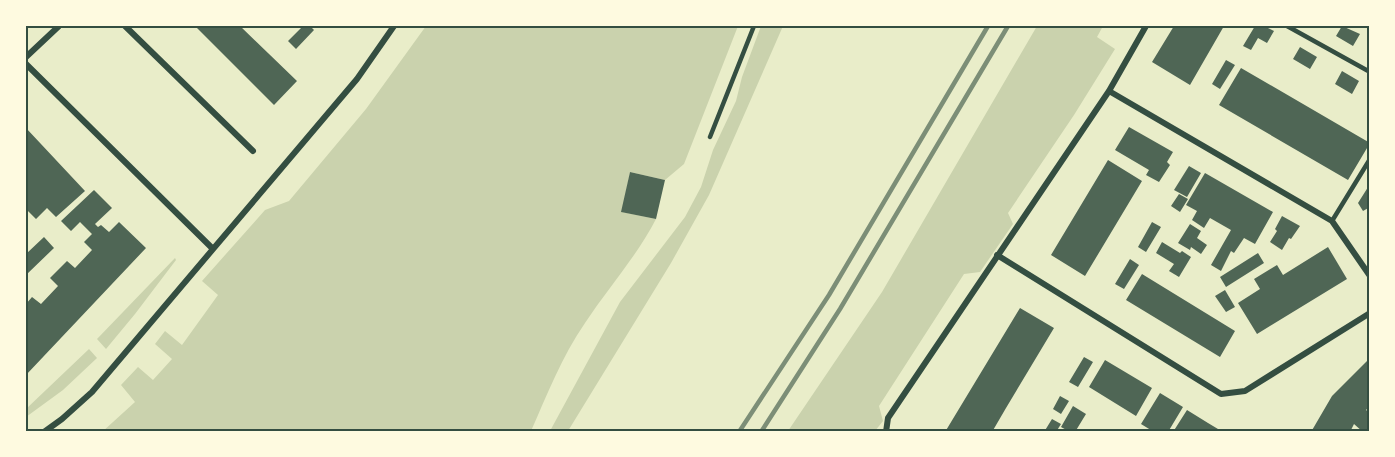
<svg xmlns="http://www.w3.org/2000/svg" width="1395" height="457" viewBox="0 0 1395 457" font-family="Quicksand,sans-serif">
<rect width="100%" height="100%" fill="#e9edc9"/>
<path fill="#cad2ad" d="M426 26H738L684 164 665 180 630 172 622 212 656 219C637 256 608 288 585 323 562 356 547 395 531 431L102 432 135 402 121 385 138 367 153 380 172 359 155 344 165 331 182 345 218 295 202 281 265 210 289 201 366 109Z
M761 26H783L709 195 671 263 568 431H550L620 302 685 217 701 187 713 150 736 101 742 77Z
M1037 26H1103L1097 37 1115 49 1074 115 1008 213 1013 224 980 272 964 274 879 406 883 421 875 431H788L882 292Z
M175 258 176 260 135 314 106 349 97 339Z
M89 349 97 358 63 390 26 417V409Z"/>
<path fill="#4f6655" d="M195 26H240L297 81 274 105Z
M303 26H310L314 30 296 49 288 41Z
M1174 26H1224L1190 85 1152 62Z
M1255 26H1264L1274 31 1267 43 1258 38 1251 50 1243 46Z
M1342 26 1360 34 1353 46 1336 36Z
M1300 47 1317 57 1310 69 1293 59Z
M1226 60 1235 65 1220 89 1212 84Z
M1241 68 1370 143 1348 180 1219 105Z
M1342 71 1359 81 1352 94 1335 84Z
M1129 127 1173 152 1167 162 1170 165 1159 182 1146 175 1149 170 1115 150Z
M26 128 85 191 56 217 47 208 36 219 26 209Z
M1108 160 1142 181 1085 276 1051 255Z
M1189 166 1201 173 1187 197 1174 190Z
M630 172 665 180 656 219 621 212Z
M1205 173 1273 212 1255 244 1244 238 1234 253 1231 251 1221 271 1211 265 1231 230 1210 218 1204 228 1192 220 1197 211 1186 205Z
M1370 184V207L1363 211 1358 203Z
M94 190 112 208 95 224 98 227 101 225 109 232 119 222 146 248 26 375V304L32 297 41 304 58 286 50 278 67 261 75 268 92 250 84 242 92 234 80 222 71 231 61 221Z
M1179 194 1188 199 1180 212 1171 206Z
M1282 216 1300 226 1291 239 1289 238 1282 250 1270 242 1277 231 1275 229Z
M1152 222 1161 227 1146 252 1138 247Z
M1190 224 1201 231 1197 238 1207 245 1201 254 1191 247 1190 250 1178 243Z
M44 237 54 248 26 275V254Z
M1162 242 1180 253 1182 251 1191 257 1179 277 1169 271 1174 264 1156 253Z
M1328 247 1347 279 1257 334 1238 303 1260 289 1254 279 1277 265 1283 275Z
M1258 253 1264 263 1226 287 1220 277Z
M1130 259 1139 265 1124 289 1115 284Z
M1142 274 1235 331 1220 357 1126 300Z
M1225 290 1235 307 1226 312 1215 296Z
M1020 308 1054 328 1006 408 992 432H945Z
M1084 357 1093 362 1078 387 1069 382Z
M1370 358V406L1366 410 1370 413V432H1363L1354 424 1350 432H1311L1332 396Z
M1105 360 1152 388 1136 416 1089 387Z
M1160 393 1183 407 1168 432H1154L1141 424Z
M1060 396 1069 401 1061 414 1053 409Z
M1073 406 1086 414 1075 432H1070L1061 427Z
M1187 410 1208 423 1223 432H1173Z
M1052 419 1061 424 1056 432H1044Z"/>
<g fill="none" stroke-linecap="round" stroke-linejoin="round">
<path stroke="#344e41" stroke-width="4.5" d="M1287 26 1370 72
M710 137 754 26
M1332 221 1370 159"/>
<path stroke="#344e41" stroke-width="6" d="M125 26 253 151
M26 57 59 26
M26 64 212 248
M1109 91 1332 221 1370 276
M997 255 1221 394 1245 391 1370 313
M44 432 62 419 92 392 357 79 394 26
M886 432 888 418 1109 91 1146 26"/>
<path stroke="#7c8e77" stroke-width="4.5" d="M739 432 829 295 988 26
M761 432 840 309 1008 26"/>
</g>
<rect width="1395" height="457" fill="none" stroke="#fefae0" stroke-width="54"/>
<rect x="27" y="27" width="1341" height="403" fill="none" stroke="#344e41" stroke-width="2"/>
</svg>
